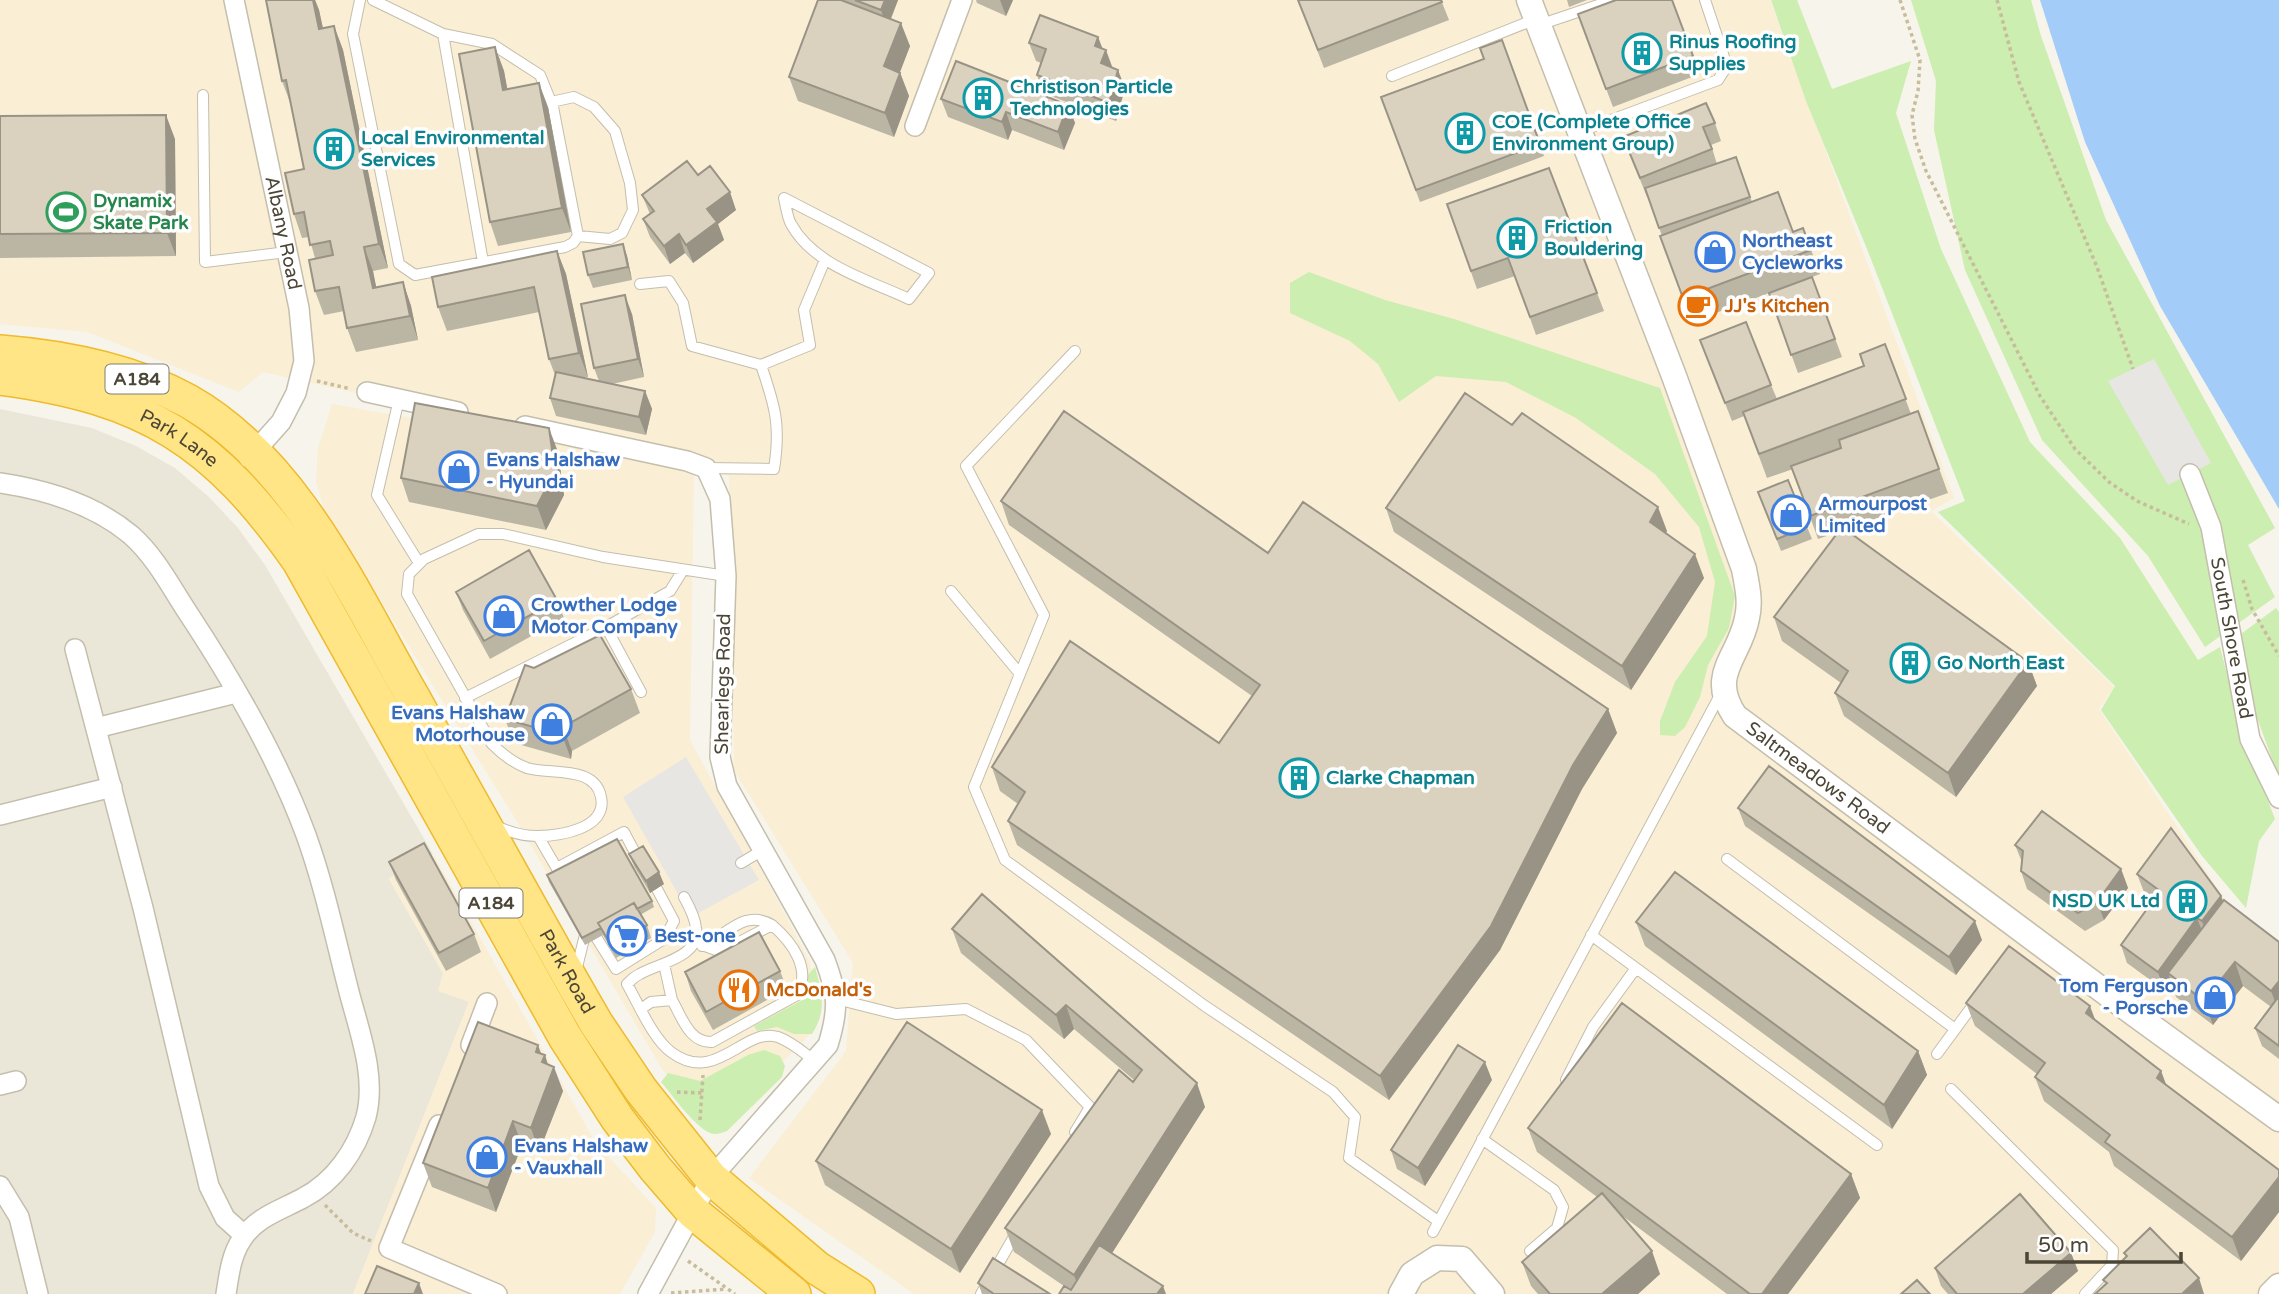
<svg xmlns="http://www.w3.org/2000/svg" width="2279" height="1294" viewBox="0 0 2279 1294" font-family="'Varela Round',sans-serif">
<rect width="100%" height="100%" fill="#f7f4eb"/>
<path fill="#ebe7d8" d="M0 409 92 428 136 446 175 468 209 497 238 528 265 565 433 854 389 879 443 973 469 1002 353 1294H0Z"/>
<path fill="#faeed5" d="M0 0H1770L1954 498 1931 511 2114 687 2099 709 2234 913 2279 948V1294H914L749 1178 846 1051 853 963 734 770 729 476 694 469 690 740 785 914 809 961 818 993 815 1029 716 1130 662 1069 516 820 323 507 316 481 318 448 332 404 672 464 263 372 239 392 87 332 0 324Z
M433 854 595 1142 656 1208 655 1232 620 1294H353L469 1002 438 991 443 973 389 878Z"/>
<path fill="#cceeb0" d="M1771 0H1797L1832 89 1911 61 1896 113 1941 249 2030 442 2120 538 2198 660 2220 647 2244 739 2275 819 2259 841 2246 908 2202 856 2101 710 2115 686 1938 512 1965 501 1867 249 1806 101Z
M1911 0H2031L2041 36 2106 220 2275 528 2248 545 2275 597 2205 647 2148 556 2042 440 1965 270 1934 130 1936 81Z
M1309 272 1385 300 1454 319 1660 388 1735 596 1729 628 1708 665 1700 697 1685 727 1675 736 1660 735V721L1675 682 1707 636 1715 582 1699 527 1655 474 1576 418 1506 382 1436 376 1399 402 1378 364 1350 341 1290 313V283Z
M2276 608 2279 612V778L2255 712 2241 634Z
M815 967C822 993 827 1011 812 1034H794L777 1027 757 1031 754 1026 810 996 807 976Z
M764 1050 780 1056 785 1066 782 1077 727 1131C723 1132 719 1134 715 1134 699 1134 672 1094 661 1082L668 1073 700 1081 748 1055Z"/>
<path fill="#e8e6e2" d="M2154 359 2211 463 2168 485 2108 381Z
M686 757 759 880 691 917 623 797Z"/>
<path fill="#a3cdf8" d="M2040 0H2279V509L2160 306 2085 142Z"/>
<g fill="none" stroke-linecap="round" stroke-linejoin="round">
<g stroke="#c4beac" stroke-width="12">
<path id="service" d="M360 0 353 34 399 264 415 275 565 247 573 243 578 236
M373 0 443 34 492 44 540 75 553 107 578 236
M1539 25 1613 0
M443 34 483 262
M1392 76 1536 19
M203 95 205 262 287 252
M551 102 574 97 594 107 615 131 630 183 633 210 622 233 610 239 578 236
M1579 132 1718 80 1727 66 1705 0
M784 198 929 273 909 299C869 280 814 266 791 224 787 217 786 206 784 198Z
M640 284 669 281 683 303 692 346 761 365
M1075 351 966 466 1044 615 974 787 1005 860 1205 1006 1333 1092 1355 1117 1349 1158 1438 1221
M399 399 377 495 419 563
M706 468 774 469C781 425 775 406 761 365L810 345 804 310 825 260
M951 591 1020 674
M606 627 641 692
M465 698 606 627 670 591 683 570
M496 826C509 832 522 836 537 836 559 836 608 829 601 797 595 765 550 775 527 768 513 763 503 755 492 744L407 594 409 574 424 559 478 534H503L603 557 726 576
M538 836 563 879
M1727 859 1955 1029
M741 863 763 850
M557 868 624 832 640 862
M684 897C689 906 695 917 696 928 701 957 659 963 640 974 635 976 631 980 627 984 638 1003 653 1039 671 1052 716 1086 744 1026 778 1037 792 1042 804 1053 815 1061
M591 929 616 969 664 939 674 921 657 889
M1591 935 1877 1145
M702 946C726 937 743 908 772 925
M664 964 672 1000
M576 971 586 931
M836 999 896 1014 966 1009 1026 1040 1090 1107 1075 1132
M641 1009 651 1002 672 1000C682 1017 689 1043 712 1042L797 995C812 969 792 942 772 925L726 949 716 950 705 946
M1937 1054 1976 1001
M1566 1080 1593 1027 1636 968
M1951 1089 2113 1250 2112 1265 2085 1294
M1482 1139 1554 1190 1563 1207 1557 1228 1530 1251
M1433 1232 1720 695
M981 1294 1016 1233"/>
</g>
<g stroke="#c4beac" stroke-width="22">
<g id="minor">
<path id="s1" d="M234 0 299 308 304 361 296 393 281 422 249 458"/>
<path d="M915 126 962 0"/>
<path d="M367 392 458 412"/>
<path d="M525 426 687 461 706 468 720 499 726 576 720 757 727 786 825 960C838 995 839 1009 828 1045L711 1178 648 1294"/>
<path id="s2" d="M2190 474 2211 527 2250 739 2279 798"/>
<path d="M0 483C47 490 94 504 131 535 156 557 172 589 190 616 234 683 278 759 306 835 324 885 335 937 348 988 358 1028 377 1075 366 1117 356 1151 334 1182 303 1198 281 1210 256 1217 242 1239 231 1255 229 1275 226 1294"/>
<path d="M75 649 143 908 209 1186 225 1218 244 1235"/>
<path d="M96 728 236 693"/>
<path d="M0 815 112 787"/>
<path d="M471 1045 487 1003"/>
<path d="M0 1085 16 1081"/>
<path d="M439 1125 389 1248 497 1294"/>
<path d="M0 1186 19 1217 38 1294"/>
</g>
</g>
<g stroke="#c4beac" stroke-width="27">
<g id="tertiary">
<path id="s3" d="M1529 0 1674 376 1744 569C1747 586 1751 601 1747 618 1740 657 1707 674 1735 716L2137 1016 2279 1119"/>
<path d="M1401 1294 1412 1274 1437 1258 1462 1259 1492 1294"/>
<path d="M2271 1294 2279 1286"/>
</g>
</g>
<g stroke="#eeba2e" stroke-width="36">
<g id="trunk">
<path id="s4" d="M0 352C64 357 131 370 188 401 294 461 352 590 410 692 465 789 519 886 573 983L596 1023 641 1090 711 1178 817 1268 858 1294"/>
<path id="s5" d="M0 378C146 397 215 441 299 561L565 1037 617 1118 655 1168 693 1212 794 1294"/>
</g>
</g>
<path stroke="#c7bc9c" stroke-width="3.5" stroke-dasharray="3.5 3.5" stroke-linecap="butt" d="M1900 0 1920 60 1918 91 1912 115 1915 139 1926 171 2040 396 2075 449 2109 482 2137 501 2189 524
M1997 0 2019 82 2097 267 2133 369
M317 381 351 389
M2243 580 2252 609 2279 656
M677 1092 703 1093
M700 1120 703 1075
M325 1205 353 1233 371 1241
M688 1261 735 1294
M671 1293 726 1289"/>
<use href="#service" stroke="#fff" stroke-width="10"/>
<use href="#minor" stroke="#fff" stroke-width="19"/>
<use href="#tertiary" stroke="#fff" stroke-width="24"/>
<use href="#trunk" stroke="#ffe585" stroke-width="33"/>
</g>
<path fill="#bbb5a4" d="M266 0H315L319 10 323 28 334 26 343 50 388 268 373 271 376 287 403 282 411 306 418 340 356 352 347 328 344 311 324 315 315 291V258L309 237 302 238 294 214 304 169 291 105 282 81Z
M818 0H898L891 19 910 46 900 72 909 96 894 137 798 101 789 77Z
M976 0H1013L1006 16 977 3Z
M1298 0H1441L1449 20 1324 68Z
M1567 0H1587L1569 7Z
M1672 0 1700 74 1613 107 1578 14Z
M1098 37 1103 49 1112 68 1125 88 1116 121 1043 93 1037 75 1041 63 1036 61 1029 43Z
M1502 40 1544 156 1420 202 1381 97 1484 59Z
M495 47 504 71 507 89 548 107 571 232 498 246 490 222Z
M941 99 1068 105 1075 123 1064 150 1012 130 1008 140 948 117Z
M0 116 175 139 176 256 0 258Z
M1715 123 1721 141 1711 145 1717 164 1736 157 1752 202 1793 232 1803 228 1820 274 1772 292 1812 277 1842 357 1798 373 1769 293 1692 322 1660 236H1662L1648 196 1647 197 1623 137Z
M1549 168 1604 311 1536 335 1515 276 1477 289 1447 204Z
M698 175 736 210 718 224 724 240 693 263 685 253 670 264 650 237 643 219 650 214 642 195Z
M623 244 627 256 632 280 593 288 588 275Z
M557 251 566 274 588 377 583 378 599 381 594 368 632 314 644 377 612 384 645 391 652 409 646 435 556 416 550 398 555 375 549 359 539 312 447 331 438 307Z
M1700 340 1771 385 1777 399 1864 366 1885 344 1911 414 1918 411 1948 493 1846 529 2028 662 2037 686 1956 797 1844 716 1835 693 1841 683 1782 641 1774 617 1838 532 1818 539 1793 469 1767 478 1744 416 1732 421Z
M558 452 564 495 546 530 409 502 401 478Z
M1758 492 1807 527 1812 539 1781 551Z
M1001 501 1268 553 1608 709 1617 733 1582 789 1500 950 1389 1100 1017 845 1008 821 1018 804 1000 791 992 767 1219 743 1252 696 1009 525Z
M1386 508 1667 531 1666 533 1704 578 1631 690 1394 532Z
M456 592 557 600 564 618 490 659 463 610Z
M534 668 631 689 640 713 572 751 571 759 514 743 505 719Z
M1738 808 1982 940 1956 975 1745 826Z
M2015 845 2121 869 2128 888 2104 920 2085 931 2027 889 2021 871 2022 862Z
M629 854 664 884 650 893 634 866Z
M389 862 474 934 481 952 446 971 396 880Z
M2137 874 2221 896 2223 901 2279 942V1059L2262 1046 2255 1028 2271 1007 2243 986 2213 1025 2176 997 2171 981 2164 990 2127 963 2121 945 2154 900 2144 892Z
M547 875 652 901 654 907 640 915 647 925 651 938 616 958 603 935 585 945 549 882Z
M982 894 1205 1107 1112 1253 1163 1286 1059 1294 1064 1286 1014 1252 1005 1228 1134 1080 1074 1029 1064 1039 961 953 952 929Z
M1636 922 1918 1051 1927 1075 1892 1129 1645 946Z
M780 971 787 989 713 1030 691 991 685 972Z
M1966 1003 2095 1021 2161 1071 2166 1085 2279 1170V1212L2241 1261 2114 1166 2109 1152 2044 1101 2035 1077 2037 1074 1975 1026Z
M541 1054 563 1091 539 1152 522 1145 496 1212 432 1187 423 1163Z
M1492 1080 1425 1186 1397 1169 1391 1150Z
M1528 1128 1851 1174 1860 1198 1788 1294H1727L1620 1214 1660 1274 1638 1294H1538L1531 1286 1522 1262 1597 1197 1537 1152Z
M1051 1134 960 1273 825 1185 816 1161Z
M2071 1253 2078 1271 2051 1294H1948L1941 1286 1935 1268Z
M978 1283 1050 1294H982Z"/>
<path fill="#999386" d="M313 0H315L319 10 328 53 319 29Z
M885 0H898L887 28 881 10Z
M1000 0H1013L1006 16Z
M901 23 910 46 893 90 884 66Z
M334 26 343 50 388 268 379 244Z
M1098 37 1104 54 1106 50 1113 69 1108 82 1095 46Z
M495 47 504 71 512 114 503 90Z
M1118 70 1125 88 1116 121 1109 103Z
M900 73 909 96 894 137 885 113Z
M539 83 548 107 571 232 562 208Z
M1068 105 1075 123 1064 150 1058 132Z
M1006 112 1012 130 1008 140 1002 122Z
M166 115 175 139 176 256 167 233Z
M730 192 736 210 718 224 724 240 693 263 686 245 707 209Z
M679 234 685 253 670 264 664 246Z
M623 244 627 256 632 280 628 267Z
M364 247 373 271 381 311 373 288Z
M557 251 566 274 588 377 579 353Z
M403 282 411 306 418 340 410 316Z
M625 295 632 314 644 377 638 359Z
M645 391 652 409 646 435 639 417Z
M549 428 558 452 564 495 546 530 537 506Z
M1658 507 1667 531 1659 546 1650 522Z
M1695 554 1704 578 1631 690 1622 666Z
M2028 662 2037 686 1956 797 1948 773Z
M1608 709 1617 733 1582 789 1500 950 1389 1100 1380 1076Z
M563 727 572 751 571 759 562 735Z
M2121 869 2128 888 2104 920 2097 902Z
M659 872 664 884 650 893 646 881Z
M2221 896 2228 914 2208 939 2202 921Z
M2197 918 2204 936 2168 973 2171 981 2164 990 2158 972Z
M1975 921 1982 940 1956 975 1949 957Z
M2235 962 2243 986 2213 1025 2204 1001Z
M2279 981V1012L2271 991Z
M1066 1005 1074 1029 1064 1039 1056 1015Z
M2090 1006 2099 1030 2086 1013Z
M538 1045 543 1059 545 1055 551 1074 554 1067 563 1091 539 1152 531 1128 536 1052Z
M1918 1051 1927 1075 1892 1129 1884 1105Z
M1485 1062 1492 1080 1425 1186 1418 1168Z
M2161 1071 2170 1095 2157 1078Z
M1197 1083 1205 1107 1086 1294H1081L1074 1275Z
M1042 1110 1051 1134 960 1273 951 1249Z
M513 1121 522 1145 496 1212 488 1188Z
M1851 1174 1860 1198 1788 1294H1762Z
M2279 1177V1212L2241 1261 2232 1237Z
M1652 1251 1660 1274 1638 1294H1602Z
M2071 1253 2078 1271 2051 1294H2023Z
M2199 1278 2204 1294H2182Z
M419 1283 423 1294H414Z
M1163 1286 1166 1294H1157Z"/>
<path fill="#dad2bf" stroke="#999386" stroke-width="2" d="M266 0H313L319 29 334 26 379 244 364 247 373 288 403 282 410 316 347 328 339 287 315 291 309 260 333 255 330 241 310 245 304 212 294 214 285 173 304 169 286 80 282 81Z
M818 0H841L901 23 884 66 900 73 885 113 789 77Z
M855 0H885L881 10Z
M1298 0H1441L1442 2 1318 50Z
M1616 0H1672L1693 56 1606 89 1578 14Z
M1040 15 1098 37 1095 46 1106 50 1101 63 1118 70 1109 103 1037 75 1046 49 1029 43Z
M1502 40 1540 144 1416 190 1381 97 1484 59 1480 48Z
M495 47 503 90 539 83 562 208 490 222 459 54Z
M956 61 1068 105 1058 132 1006 112 1002 122 941 99Z
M1706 103 1715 123 1703 127 1712 149 1640 178 1623 137Z
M166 115 167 233 0 234V116Z
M1736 157 1750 197 1659 228 1645 188Z
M687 161 698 175 710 166 730 192 707 209 717 222 686 245 679 234 664 246 643 219 654 211 642 195Z
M1549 168 1597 293 1530 317 1508 258 1471 271 1447 204Z
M1778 192 1793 232 1803 228 1811 250 1683 298 1660 236Z
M623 244 628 267 588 275 583 252Z
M557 251 579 353 549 359 534 287 438 307 432 277Z
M1812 277 1835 339 1791 355 1769 293Z
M625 295 638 359 594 368 581 304Z
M1746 322 1771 385 1725 403 1700 340Z
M1885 344 1906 399 1759 454 1743 412 1864 366 1860 354Z
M556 372 645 391 639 417 550 398Z
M1465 393 1512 425 1522 413 1658 507 1650 522 1695 554 1622 666 1386 508Z
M415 403 549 428 555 471 537 506 401 478Z
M1064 411 1268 553 1303 502 1608 709 1573 765 1491 926 1380 1076 1008 821 1025 792 992 767 1070 641 1219 743 1260 685 1001 501Z
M1918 411 1939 469 1810 516 1791 466 1841 448 1839 440Z
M1788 480 1807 527 1777 539 1758 492Z
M1842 527 2028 662 1948 773 1835 693 1848 671 1774 617Z
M529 550 557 600 484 641 456 592Z
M600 635 631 689 563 727 562 735 505 719 525 665 534 668Z
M1769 766 1975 921 1949 957 1738 808Z
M2042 811 2121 869 2097 902 2078 913 2021 871 2023 851 2015 845Z
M2171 828 2221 896 2202 921 2197 918 2158 972 2121 945 2160 891 2137 874Z
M617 839 652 901 637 909 634 903 598 923 601 928 582 938 547 875Z
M424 843 474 934 439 953 389 862Z
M643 846 659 872 646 881 629 854Z
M1675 872 1918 1051 1884 1105 1636 922Z
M982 894 1197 1083 1074 1275 1005 1228 1119 1070 1133 1082 1142 1070 1066 1005 1056 1015 952 929Z
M2224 900 2279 942V981L2271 991 2235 962 2204 1001 2168 973Z
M634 903 647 925 611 945 598 923Z
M759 932 780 971 706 1012 685 972Z
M2009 946 2090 1006 2086 1013 2161 1071 2157 1078 2279 1170V1177L2232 1237 2105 1142 2110 1135 2035 1077 2045 1063 1966 1003Z
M2279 996V1046L2255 1028Z
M1622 1003 1851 1174 1762 1294H1750L1528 1128Z
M478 1022 538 1045 536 1052 545 1055 542 1062 554 1067 531 1128 513 1121 488 1188 423 1163Z
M907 1022 1042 1110 951 1249 816 1161Z
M1458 1045 1485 1062 1418 1168 1391 1150Z
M1602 1193 1652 1251 1602 1294H1550L1522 1262Z
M2020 1194 2071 1253 2023 1294H1957L1935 1268Z
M2150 1228 2199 1278 2182 1294H2095L2107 1283 2103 1280 2127 1256 2124 1253Z
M1099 1245 1163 1286 1157 1294H1059L1064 1286 1071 1290Z
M993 1258 1050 1294H994L978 1283Z
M377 1266 419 1283 414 1294H365Z
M1917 1280 1930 1294H1901Z"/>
<defs>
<g id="building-ring" transform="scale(2.0125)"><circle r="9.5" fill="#fff" stroke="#0f9aa8" stroke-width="1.5"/><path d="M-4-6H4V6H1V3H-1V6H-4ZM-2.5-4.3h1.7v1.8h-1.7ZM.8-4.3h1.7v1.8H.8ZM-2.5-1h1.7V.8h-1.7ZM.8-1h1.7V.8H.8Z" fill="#0f9aa8"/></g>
<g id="stadium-ring" transform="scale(2.0125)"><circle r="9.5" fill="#fff" stroke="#2e9e5b" stroke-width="1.5"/><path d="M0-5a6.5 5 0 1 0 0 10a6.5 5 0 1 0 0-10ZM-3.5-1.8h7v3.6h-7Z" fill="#2e9e5b"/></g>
<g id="shop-ring" transform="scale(2.0125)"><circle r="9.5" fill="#fff" stroke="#3f7fe0" stroke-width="1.5"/><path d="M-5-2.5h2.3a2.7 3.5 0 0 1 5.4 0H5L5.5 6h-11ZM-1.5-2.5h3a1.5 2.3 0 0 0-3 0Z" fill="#3f7fe0"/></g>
<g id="cafe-ring" transform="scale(2.0125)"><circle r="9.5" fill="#fff" stroke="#e8710a" stroke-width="1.5"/><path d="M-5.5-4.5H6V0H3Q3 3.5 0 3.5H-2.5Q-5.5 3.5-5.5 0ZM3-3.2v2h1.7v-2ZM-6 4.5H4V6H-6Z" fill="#e8710a"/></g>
<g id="supermarket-ring" transform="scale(2.0125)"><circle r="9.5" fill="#fff" stroke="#3f7fe0" stroke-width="1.5"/><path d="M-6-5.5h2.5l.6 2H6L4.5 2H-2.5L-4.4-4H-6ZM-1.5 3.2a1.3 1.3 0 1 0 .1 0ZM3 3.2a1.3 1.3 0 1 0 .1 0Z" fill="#3f7fe0"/></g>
<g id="restaurant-ring" transform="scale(2.0125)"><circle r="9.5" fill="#fff" stroke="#e8710a" stroke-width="1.5"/><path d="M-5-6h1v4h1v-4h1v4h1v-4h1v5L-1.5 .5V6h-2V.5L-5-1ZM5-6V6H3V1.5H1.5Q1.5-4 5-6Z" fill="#e8710a"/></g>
</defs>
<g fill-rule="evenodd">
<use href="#building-ring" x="1642" y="53"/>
<use href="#building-ring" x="983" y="98"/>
<use href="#building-ring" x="1465" y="133"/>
<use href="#building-ring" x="334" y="149"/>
<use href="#stadium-ring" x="66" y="212"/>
<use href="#building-ring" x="1517" y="238"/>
<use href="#shop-ring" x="1715" y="252"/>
<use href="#cafe-ring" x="1698" y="306"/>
<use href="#shop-ring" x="459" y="471"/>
<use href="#shop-ring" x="1791" y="515"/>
<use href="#shop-ring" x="504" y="616"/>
<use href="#building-ring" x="1910" y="663"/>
<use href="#shop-ring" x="552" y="724"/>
<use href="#building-ring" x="1299" y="778"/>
<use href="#building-ring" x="2187" y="901"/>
<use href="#supermarket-ring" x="627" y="936"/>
<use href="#restaurant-ring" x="739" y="990"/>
<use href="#shop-ring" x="2215" y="997"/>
<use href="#shop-ring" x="487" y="1157"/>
</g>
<g text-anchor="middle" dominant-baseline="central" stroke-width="7" stroke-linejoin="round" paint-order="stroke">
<g fill="#fff" stroke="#827e73" stroke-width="2">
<rect x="105.5" y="364.5" width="63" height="29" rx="5"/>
<rect x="459.5" y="888.5" width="63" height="29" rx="5"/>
</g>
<g font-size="18" font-weight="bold" fill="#4c4637">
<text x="137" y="379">A184</text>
<text x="491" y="903">A184</text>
</g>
<g font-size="19" font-weight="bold" fill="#0d838f" stroke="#fff" text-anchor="start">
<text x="1669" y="42">Rinus Roofing<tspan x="1669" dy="22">Supplies</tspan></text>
<text x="1010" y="87">Christison Particle<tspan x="1010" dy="22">Technologies</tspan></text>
<text x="1492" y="122">COE (Complete Office<tspan x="1492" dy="22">Environment Group)</tspan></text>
<text x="361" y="138">Local Environmental<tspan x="361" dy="22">Services</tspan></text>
<text x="1544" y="227">Friction<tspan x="1544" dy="22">Bouldering</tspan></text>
<text x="1937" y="663">Go North East</text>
<text x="1326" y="778">Clarke Chapman</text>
<text x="2160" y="901" text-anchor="end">NSD UK Ltd</text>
</g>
<g font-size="19" font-weight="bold" fill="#27864d" stroke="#fff" text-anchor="start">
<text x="93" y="201">Dynamix<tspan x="93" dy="22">Skate Park</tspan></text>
</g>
<g font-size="19" fill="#4c4637" stroke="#fff">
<text stroke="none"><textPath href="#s1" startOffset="238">Albany Road</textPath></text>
<text stroke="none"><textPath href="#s5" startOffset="191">Park Lane</textPath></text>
<text stroke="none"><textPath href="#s2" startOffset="170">South Shore Road</textPath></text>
<text transform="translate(723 684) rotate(-89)">Shearlegs Road</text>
<text stroke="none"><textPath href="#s3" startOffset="866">Saltmeadows Road</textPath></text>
<text stroke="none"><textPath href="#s4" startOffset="887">Park Road</textPath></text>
</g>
<g font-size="19" font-weight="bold" fill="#366cbe" stroke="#fff" text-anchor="start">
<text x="1742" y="241">Northeast<tspan x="1742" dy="22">Cycleworks</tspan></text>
<text x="486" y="460">Evans Halshaw<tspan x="486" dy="22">- Hyundai</tspan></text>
<text x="1818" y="504">Armourpost<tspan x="1818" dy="22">Limited</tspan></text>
<text x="531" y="605">Crowther Lodge<tspan x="531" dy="22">Motor Company</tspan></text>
<text x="525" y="713" text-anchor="end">Evans Halshaw<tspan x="525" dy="22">Motorhouse</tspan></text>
<text x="654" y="936">Best-one</text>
<text x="2188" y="986" text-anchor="end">Tom Ferguson<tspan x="2188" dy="22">- Porsche</tspan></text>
<text x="514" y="1146">Evans Halshaw<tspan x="514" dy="22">- Vauxhall</tspan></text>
</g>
<g font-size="19" font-weight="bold" fill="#c56008" stroke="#fff" text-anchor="start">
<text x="1725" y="306">JJ's Kitchen</text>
<text x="766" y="990">McDonald's</text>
</g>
</g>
<path d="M2027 1252v10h154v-10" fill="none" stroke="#4c4637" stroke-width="3.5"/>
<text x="2038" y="1252" font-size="21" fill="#4c4637" stroke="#ffffff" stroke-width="5" paint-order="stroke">50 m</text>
</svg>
